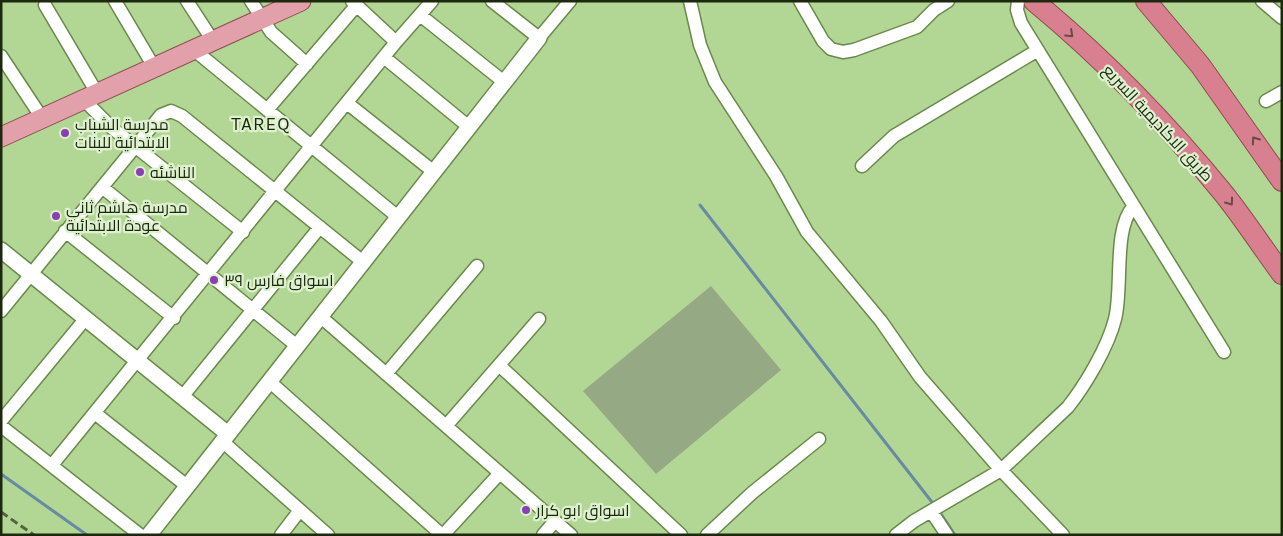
<svg xmlns="http://www.w3.org/2000/svg" width="1283" height="536" viewBox="0 0 1283 536" font-family="Karla,Cairo,sans-serif">
<rect width="100%" height="100%" fill="#b2d694"/>
<path fill="#95a985" d="M711 286 781 370 656 474 583 391Z"/>
<g fill="none" stroke-linecap="round" stroke-linejoin="round">
<path stroke="#698aa3" stroke-width="3" d="M700 205 935 506
M1 474 87 535
M939 511 955 535"/>
<g stroke="#698a4b" stroke-width="15">
<path id="minor" d="M115 1 154 67
M187 1 213 41
M251 1 271 32 307 64
M352 1 396 42
M492 1 539 38 570 1
M690 1 700 45 715 82 776 176 807 232 881 321 920 377 1001 470 1063 535
M800 1 823 41 831 49 843 52 854 50 917 27 934 10 948 1
M1018 1 1017 10 1021 23 1224 352
M1262 1 1282 18
M45 5 97 93
M420 15 504 82
M193 49 398 217
M1 56 42 118
M385 58 469 127
M83 99 112 128 243 232
M1266 101 1282 92
M347 103 434 172
M267 110 356 6
M862 166 894 136 1038 50
M102 187 297 346
M65 231 174 318
M1 311 161 115 171 111 182 116 363 262
M321 317 571 535
M499 365 681 535
M386 374 477 266
M269 381 442 535
M182 397 320 227
M96 414 187 486
M1 421 86 318
M1 426 140 535
M446 426 539 319
M222 441 328 535
M52 465 396 42 432 1
M931 511 947 535
M281 535 300 510
M443 535 500 473
M543 535 555 521
M707 535 752 493 819 439
M896 535 914 521 1001 470 1068 407C1086 384 1108 347 1115 319 1123 288 1113 229 1133 207"/>
</g>
<g stroke="#698a4b" stroke-width="18">
<path id="tertiary" d="M1 250 228 434
M149 535 539 38"/>
</g>
<g stroke="#904d50" stroke-width="21">
<path id="primary" d="M1 137 301 1"/>
</g>
<g stroke="#904d50" stroke-width="22">
<path id="trunk" d="M1034 1C1103 58 1167 124 1224 194 1244 219 1262 247 1282 274
M1146 1 1200 65 1282 181"/>
</g>
<use href="#minor" stroke="#fff" stroke-width="12"/>
<use href="#tertiary" stroke="#fff" stroke-width="15"/>
<use href="#primary" stroke="#e2a0ab" stroke-width="19"/>
<use href="#trunk" stroke="#d8808f" stroke-width="20"/>
<path stroke="#51663e" stroke-width="3" stroke-dasharray="8 4" stroke-linecap="butt" d="M1 512 34 535"/>
</g>
<defs><path id="oneway-chevron" d="M-2-3.5L2.5 0L-2 3.5" fill="none" stroke-width="1.6" stroke-linecap="round" stroke-linejoin="round" transform="scale(1.25)"/></defs>
<g stroke="#674c42">
<use href="#oneway-chevron" transform="translate(1070 34) rotate(43)"/>
<use href="#oneway-chevron" transform="translate(1255 140) rotate(-125)"/>
<use href="#oneway-chevron" transform="translate(1230 202) rotate(54)"/>
</g>
<g fill="#8940b2" stroke="#def1cf" stroke-width="2">
<circle cx="65" cy="133" r="5"/>
<circle cx="140" cy="172" r="5"/>
<circle cx="56" cy="216" r="5"/>
<circle cx="214" cy="280" r="5"/>
<circle cx="526" cy="510" r="5"/>
</g>
<g text-anchor="middle" dominant-baseline="central" stroke-width="4.5" stroke-linejoin="round" paint-order="stroke">
<g font-size="16" fill="#1c290f" stroke="#def1cf">
<text transform="translate(1158 123) rotate(47)">طريق الاكاديمية السريع</text>
</g>
<g font-size="16" fill="#1c290f" stroke="#def1cf" text-anchor="start">
<text x="75" y="124">مدرسة الشباب<tspan x="75" dy="18">الابتدائية للبنات</tspan></text>
<text x="150" y="172">الناشئه</text>
<text x="66" y="207">مدرسة هاشم ثاني<tspan x="66" dy="18">عودة الابتدائية</tspan></text>
<text x="224" y="280">اسواق فارس ٣٩</text>
<text x="536" y="510">اسواق ابو كرار</text>
</g>
<g font-size="19" letter-spacing="1" fill="#1c290f" stroke="#def1cf">
<text x="261" y="124">TAREQ</text>
</g>
</g>
<rect width="1283" height="536" fill="none" stroke="#1c290f" stroke-width="5"/>
</svg>
